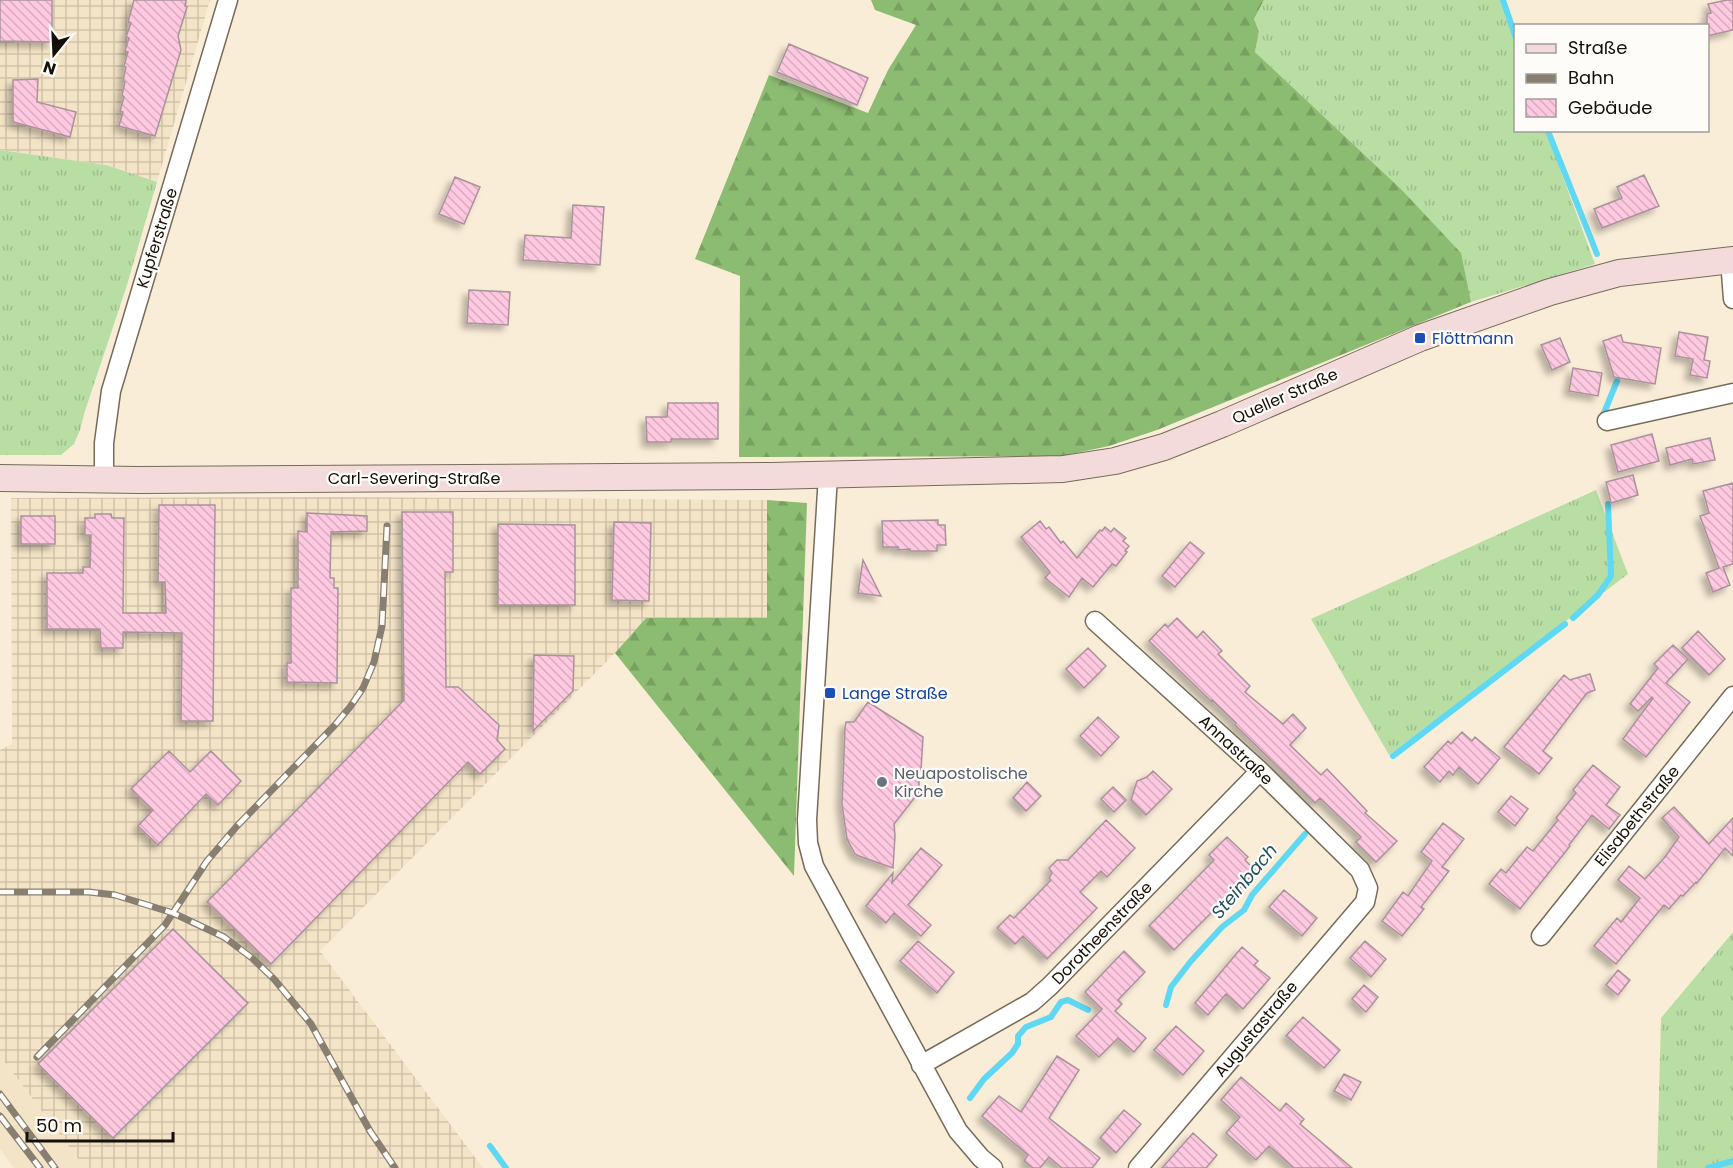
<svg xmlns="http://www.w3.org/2000/svg" width="1733" height="1168" viewBox="0 0 1733 1168" font-family="Poppins,sans-serif">
<defs>
<pattern id="industrial-grid" width="8" height="8" patternUnits="userSpaceOnUse" patternTransform="scale(1.5)"><rect width="8" height="8" fill="#f4e4c7"/><path d="M0 4h8M4 0v8" fill="none" stroke="#d0c2a9"/></pattern>
<pattern id="grass-tufts" width="24" height="20" patternUnits="userSpaceOnUse" patternTransform="scale(1.5)"><rect width="24" height="20" fill="#b8dea4"/><path d="M3 7l-1-3M5 7V3M7 7l1-3M15 17l-1-3M17 17v-4M19 17l1-3" fill="none" stroke="#9dbd8c"/></pattern>
<pattern id="forest-firs" width="22" height="20" patternUnits="userSpaceOnUse" patternTransform="scale(1.5)"><rect width="22" height="20" fill="#8cbc71"/><path d="M5 1l3.5 6h-7zM16 11l3.5 6h-7z" fill="#78a060"/></pattern>
<pattern id="building-back-hatch" width="6" height="6" patternUnits="userSpaceOnUse" patternTransform="scale(1.5)"><rect width="6" height="6" fill="#fdc8e0"/><path d="M-1 5l2 2M0 0l6 6M5-1l2 2" fill="none" stroke="#d8abbf"/></pattern>
<filter id="shadow"><feDropShadow dx="-5" dy="5" stdDeviation="3" flood-color="#0004"/></filter>
</defs>
<rect width="100%" height="100%" fill="#faedd8"/>
<path fill="url(#industrial-grid)" d="M0 0H210L157 182 106 165 0 150Z
M337 497 767 500V618H646L615 653 320 951 483 1168H85L0 1056V750L12 744 11 498Z"/>
<path fill="#f4e4c7" d="M0 1056 85 1168H14L0 1149Z"/>
<path fill="url(#grass-tufts)" d="M1264 0H1504L1515 36 1516 130 1546 131 1595 264 1471 302 1460 253 1401 189 1255 52 1259 31 1254 19Z
M0 150 106 165 157 182 127 285 85 411 80 430 74 444 61 455H0Z
M1596 490 1628 574 1389 755 1311 619Z
M1733 932V1168H1657L1661 1018Z"/>
<path fill="url(#forest-firs)" d="M871 0H1264L1254 19 1259 31 1255 52 1401 189 1461 253 1471 302 1157 430 1109 446 1062 456 739 457 740 276 695 259 769 75 868 113 888 70 916 25 875 10Z
M767 500 807 503 794 876 615 653 646 618H767Z"/>
<g fill="none" stroke-linecap="round" stroke-linejoin="round">
<path stroke="#5fd8f3" stroke-width="6" d="M1503 0 1516 38
M1548 131 1597 254
M1604 413 1617 381
M1573 618 1598 595 1611 576 1608 504
M1393 756 1565 624
M1166 1005 1171 987 1191 961 1222 927 1244 910 1252 895 1305 834
M970 1098 984 1079 1012 1053 1018 1044V1036L1026 1027 1051 1017 1061 1002 1068 1000 1088 1010
M490 1146 506 1168
M1708 1168 1733 1161"/>
</g>
<path fill="url(#building-back-hatch)" stroke="#aa929d" stroke-width="1.5" filter="url(#shadow)" d="M0 0H52V42L0 41Z
M134 0H186L185 6 187 7 178 36 181 50 155 136 119 126 123 112 120 111 124 97 122 95 125 82 123 81 126 67 124 66 128 52 125 51 129 38 126 37 131 23 128 22Z
M1727 0H1733V30L1707 36V14L1711 13 1708 4Z
M789 44 868 78 857 105 777 72Z
M38 79 37 102 76 112 70 137 13 122V80Z
M1644 175 1659 206 1602 228 1594 209 1622 198 1617 187Z
M455 177 480 187 464 224 439 214Z
M573 205 604 207 600 265 523 260 525 235 571 238Z
M469 290 510 292 508 325 467 323Z
M1679 332 1708 337 1704 360 1710 361 1707 378 1690 375 1693 359 1675 356Z
M1621 335 1623 342 1661 348 1655 384 1614 377 1603 341Z
M1560 338 1570 362 1552 370 1541 345Z
M1573 368 1602 373 1598 396 1569 391Z
M668 403H718V439H671V442H647L646 417H667Z
M1652 434 1659 461 1618 472 1611 445Z
M1710 438 1715 460 1693 464 1692 459 1670 465 1666 448Z
M1633 475 1638 495 1611 503 1606 482Z
M1733 483V564L1723 567 1730 585 1713 592 1706 573 1719 568 1700 516 1709 513 1703 491Z
M159 505H215L213 721H181L182 633 123 632V648H101L100 629H47V573H83V567H90L91 535H85V518H95V514H111L112 518H124L123 613H166L165 582H158Z
M402 512H453V572H445L446 687H458L499 725 497 740 505 749 480 774 468 762 271 964 207 902 404 700Z
M307 513 367 516V531L331 532 330 578H334V588H338L337 683 287 682V663H291V588H298V531L307 532Z
M21 516H55V544H21Z
M938 520V525H945L946 545H937V551H910V549L898 550V547H883L882 521Z
M1040 521 1046 529 1049 527 1061 543 1063 541 1077 558 1100 530 1102 531 1105 527 1111 532 1114 528 1126 538 1123 541 1129 546 1125 551 1127 552 1116 566 1112 564 1093 587 1082 578 1069 597 1045 578 1050 572 1021 537Z
M614 522 651 523 649 601 612 600Z
M498 524 575 525V605H498Z
M1190 542 1204 553 1175 587 1162 576Z
M863 560 881 596 858 593Z
M1177 618 1197 638 1203 631 1222 651 1218 654 1250 686 1245 692 1283 724 1293 714 1306 728 1290 745 1321 775 1327 769 1367 811 1365 813 1397 841 1376 862 1356 842 1361 837 1320 798 1315 803 1235 725 1236 723 1212 700 1211 701 1149 641 1165 624 1168 627Z
M1698 631 1725 659 1709 675 1682 648Z
M1673 645 1688 659 1666 683 1690 702 1646 757 1623 739 1653 698 1652 697 1638 711 1630 704 1658 668 1654 664Z
M1088 648 1106 666 1084 688 1066 669Z
M534 655 574 656 573 691 533 731Z
M1590 674 1595 690 1587 693 1543 751 1552 758 1539 774 1504 747 1564 675 1570 680Z
M868 702 923 737 921 770 919 771V792L894 824 895 836 893 868 859 856 855 854 847 839 842 804 845 728 846 722H854Z
M1098 717 1119 737 1101 756 1080 736Z
M1462 732 1472 741 1475 737 1500 758 1478 784 1459 767 1453 775 1449 771 1440 782 1424 767 1448 741 1451 744Z
M169 751 190 772 211 751 241 781 218 805 206 794 158 845 138 826 153 810 131 789Z
M1593 765 1620 787 1606 805 1620 815 1609 829 1592 815 1569 845 1570 846 1520 909 1489 884 1501 869 1506 873 1527 847 1533 851 1558 820 1556 818 1576 793 1573 790Z
M1153 771 1172 789 1146 815 1131 800 1137 781 1147 777Z
M1027 782 1041 796 1026 811 1013 798Z
M1113 787 1126 800 1114 812 1101 799Z
M1511 796 1528 809 1515 826 1498 812Z
M1674 807 1709 844 1733 818V856L1725 848 1697 883 1696 882 1683 896 1681 895 1669 909 1664 905 1616 964 1594 946 1617 918 1621 922 1640 898 1618 880 1629 866 1645 879 1665 857 1679 837 1662 818Z
M1106 820 1135 848 1107 877 1101 871 1080 892 1097 908 1047 959 1023 936 1015 944 997 928 1010 915 1014 918 1051 880 1049 878 1052 873 1049 868 1057 860H1068Z
M1443 823 1464 839 1442 867 1449 871 1421 907 1424 909 1402 936 1382 921 1403 892 1408 896 1432 861 1421 852Z
M1227 837 1248 857 1245 860 1256 871 1223 907 1220 904 1174 950 1149 926 1214 860 1209 855Z
M921 848 942 865 908 905 931 925 921 936 894 913 886 923 866 906 893 873 892 883Z
M1284 890 1317 918 1302 936 1269 907Z
M173 929 248 1003 113 1138 38 1064Z
M918 941 954 972 937 993 900 961Z
M1365 941 1386 959 1371 977 1350 958Z
M1242 947 1258 961 1254 965 1270 978 1243 1009 1226 994 1208 1015 1195 1003Z
M1124 951 1145 972 1118 1000 1122 1004 1115 1011 1146 1038 1134 1052 1118 1038 1099 1057 1076 1036 1102 1009 1085 992Z
M1618 970 1630 980 1618 995 1606 985Z
M1364 985 1378 997 1366 1012 1352 999Z
M1303 1017 1340 1050 1324 1068 1286 1036Z
M1176 1026 1204 1051 1183 1075 1154 1050Z
M1057 1056 1079 1070 1049 1118 1100 1158 1092 1168H1062L1049 1157 1040 1168H1033L1024 1161 1028 1155 982 1116 999 1096 1021 1112Z
M1344 1074 1361 1082 1351 1100 1334 1091Z
M1241 1077 1280 1111 1286 1103 1304 1119 1300 1124 1352 1168H1294L1269 1146 1256 1160 1226 1133 1240 1117 1221 1100Z
M1124 1110 1141 1124 1116 1153 1100 1138Z
M1193 1133 1217 1155 1206 1168H1162Z"/>
<g fill="none" stroke-linecap="round" stroke-linejoin="round">
<g stroke="#766b58" stroke-width="21">
<path id="street" d="M1730 260 1733 299
M1607 421 1733 393
M828 475 807 820 808 843 814 866 958 1131 981 1158 993 1168
M104 479V443L111 391 228 0
M1095 621 1260 771 1360 870 1368 888 1365 902 1138 1168
M1541 936 1733 696
M921 1065 1032 1002 1050 986 1260 771"/>
</g>
<g stroke="#766b58" stroke-width="28">
<path id="secondary" d="M0 478 139 480 770 476 1063 469 1115 461 1164 447 1222 424 1420 338 1550 292 1619 273 1733 260"/>
</g>
<use href="#street" stroke="#fff" stroke-width="18"/>
<use href="#secondary" stroke="#f2dbda" stroke-width="26"/>
<g stroke="#887f71" stroke-width="7">
<path id="rail" d="M0 892H89L115 895 173 913 224 937 252 958 274 979 311 1024 370 1131 395 1168
M37 1057 165 925 207 861 237 826 334 726 350 707 363 688 374 662 382 626 387 526
M0 1094 55 1168
M0 1116 40 1168"/>
</g>
<use href="#rail" stroke="#fefcf8" stroke-width="4.5" stroke-dasharray="14" stroke-linecap="butt"/>
</g>
<g fill="#1a4fb4" stroke="#fefcf8" stroke-width="2">
<rect x="1414" y="332" width="12" height="12" rx="3"/>
<rect x="824" y="687" width="12" height="12" rx="3"/>
</g>
<circle fill="#6b7280" stroke="#fefcf8" stroke-width="2" cx="882" cy="782" r="6"/>
<g text-anchor="middle" dominant-baseline="central" stroke-width="4.5" stroke-linejoin="round" paint-order="stroke">
<g font-size="16" fill="#140f08" stroke="#fefcf8">
<text transform="translate(157 238) rotate(-73)">Kupferstraße</text>
<text transform="translate(1285 396) rotate(-24)">Queller Straße</text>
<text x="414" y="478">Carl-Severing-Straße</text>
<text transform="translate(1236 750) rotate(43)">Annastraße</text>
<text transform="translate(1637 816) rotate(-51)">Elisabethstraße</text>
<text transform="translate(1102 933) rotate(-46)">Dorotheenstraße</text>
<text transform="translate(1256 1029) rotate(-50)">Augustastraße</text>
</g>
<g font-size="16" fill="#164399" stroke="#fefcf8" text-anchor="start">
<text x="1432" y="338">Flöttmann</text>
<text x="842" y="693">Lange Straße</text>
</g>
<g font-size="16" fill="#5b616d" stroke="#fefcf8" text-anchor="start">
<text x="894" y="773">Neuapostolische<tspan x="894" dy="18">Kirche</tspan></text>
</g>
<g font-size="18" font-style="italic" fill="#1f535e" stroke="#fefcf8">
<text transform="translate(1244 881) rotate(-50)">Steinbach</text>
</g>
</g>
<rect x="1514" y="24" width="195" height="108" fill="#fefcf8" stroke="#a09d98" stroke-width="1.5"/>
<rect x="1526" y="44" width="30" height="9" fill="#f2dbda" stroke="#a09d98" stroke-width="1.5"/>
<text x="1568" y="54" font-size="18" fill="#140f08">Straße</text>
<rect x="1526" y="74" width="30" height="9" fill="#887f71" stroke="#a09d98" stroke-width="1.5"/>
<text x="1568" y="84" font-size="18" fill="#140f08">Bahn</text>
<rect x="1526" y="99" width="30" height="18" fill="url(#building-back-hatch)" stroke="#a09d98" stroke-width="1.5"/>
<text x="1568" y="114" font-size="18" fill="#140f08">Gebäude</text>
<g transform="translate(54 54) rotate(198)" stroke="#fefcf8" stroke-width="4.5" paint-order="stroke">
<path d="M0-4.5L10 22L0 15L-10 22Z" fill="#140f08"/>
<text y="-9" font-size="16" font-weight="bold" text-anchor="middle" fill="#140f08">N</text>
</g>
<path d="M27 1132v9h146v-9" fill="none" stroke="#140f08" stroke-width="3"/>
<text x="36" y="1132" font-size="18" fill="#140f08" stroke="#fefcf8" stroke-width="4.5" paint-order="stroke">50 m</text>
</svg>
